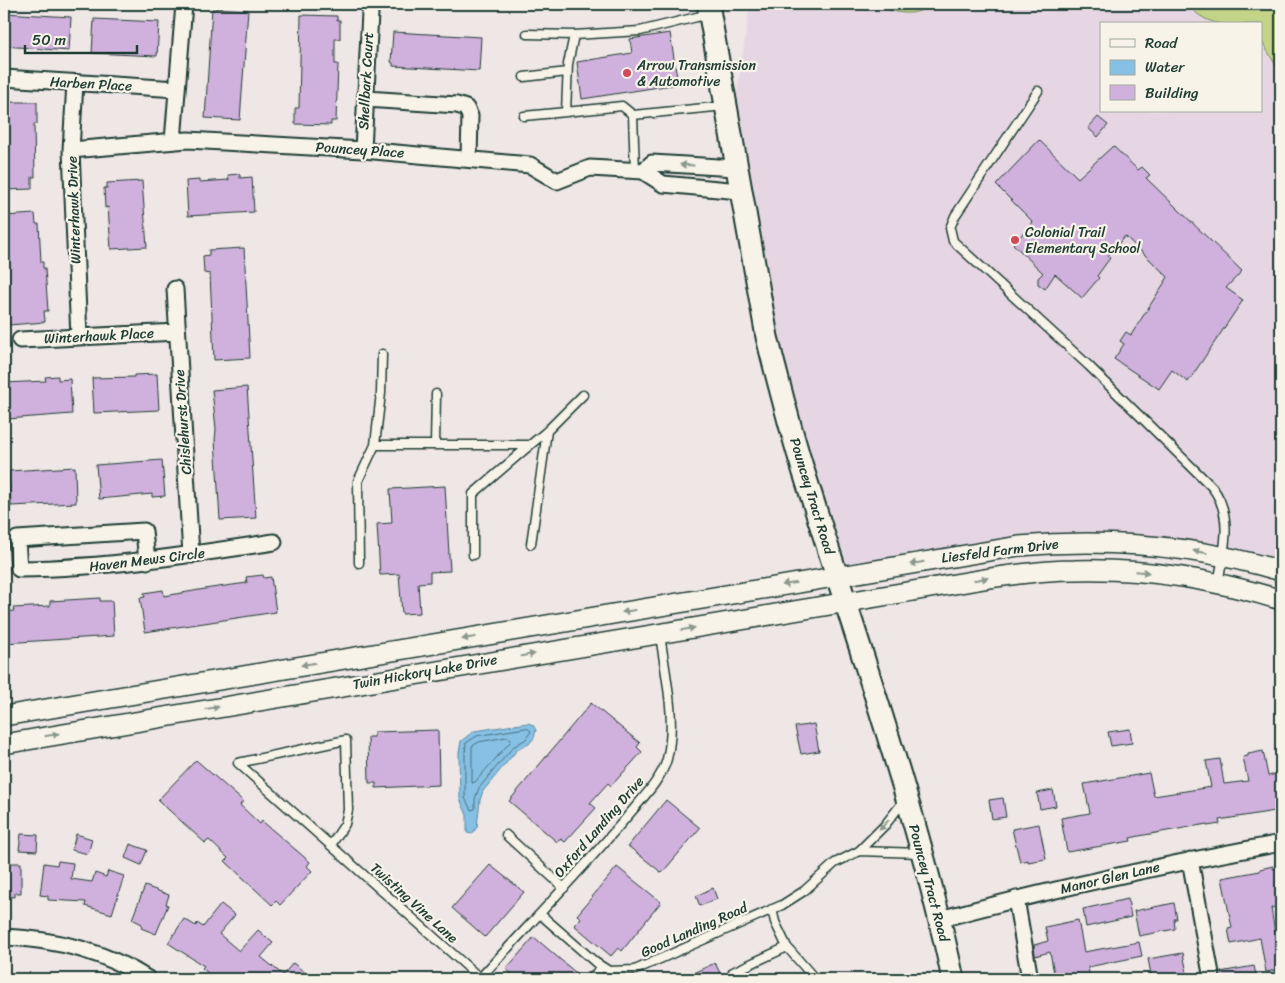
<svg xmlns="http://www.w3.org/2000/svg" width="1285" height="983" viewBox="0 0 1285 983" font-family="Sriracha,sans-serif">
<rect width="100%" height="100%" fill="#efe6e6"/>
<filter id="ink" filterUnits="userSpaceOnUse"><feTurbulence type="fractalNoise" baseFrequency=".02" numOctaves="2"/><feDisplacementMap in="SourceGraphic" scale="10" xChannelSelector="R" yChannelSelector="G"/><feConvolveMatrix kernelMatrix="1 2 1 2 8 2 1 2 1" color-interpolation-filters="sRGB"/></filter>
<g filter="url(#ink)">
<path fill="#e6d6e3" d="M750 4H1220L1247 24H1101V111H1261V32L1281 45V571L1121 543 837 576 788 415 735 107Z"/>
<path fill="#c3d488" stroke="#71885e" d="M880 4H932C928 6 925 9 922 10 910 16 889 13 880 4Z
M1187 4H1281V72L1278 69 1261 40V24C1230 24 1210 30 1187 4Z"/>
<path fill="#86c0e5" stroke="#5d8c9e" d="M528 723 533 725 536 730 534 738 529 744 517 750 483 791 480 800 477 827 472 834 467 833V815L460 799 459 753 461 741 474 731Z"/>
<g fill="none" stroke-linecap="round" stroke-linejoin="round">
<path stroke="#48717b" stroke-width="1" d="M527 728 531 731 526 739 513 747 479 788 475 799V809L471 810 465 798V753L466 743 477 736Z
M508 737 511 739V741L475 782 472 783V746L479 742Z"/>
</g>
<path fill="#d0b0dc" stroke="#1f3d34" d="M216 8 248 10 240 120 205 118 212 9H216Z
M4 13 71 17 69 51 4 46Z
M301 15 337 16V20H340V39H335V64H338L336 121H331V125L295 124V108H299Z
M94 19 159 22 157 56 92 53Z
M393 32 481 37 479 71 393 66V63L391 62Z
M670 33 678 84 582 99 577 62 632 53 630 39Z
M4 102H37V124H34L35 177H32V189L4 190Z
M1098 117 1108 125 1098 137 1088 128Z
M1039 140 1078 178 1113 146 1138 170 1142 167 1150 175 1146 178 1242 271 1226 288 1243 300 1188 382 1172 370 1159 389 1114 359 1124 344 1120 341 1126 332 1131 335 1168 277 1125 236 1108 256 1110 258 1097 276 1099 278 1082 298 1055 274 1045 289 1038 284V278L1043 273 1013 244 1033 222 996 185Z
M240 174V178L252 177 254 212 188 216 186 181 199 180V182L229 180 228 175Z
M142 181 147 247 111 249 108 207 105 208 104 188H107V183Z
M35 214 36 224H39L41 262H43V268H45L48 311H44L45 322 9 325 5 278 4 216Z
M244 248 250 358 214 360 210 274 204 273 203 256 209 255V250Z
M157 374 159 410 94 413 92 378 134 377V375Z
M58 376V380L70 379 72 414 7 419 4 383 46 381 45 377Z
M247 387 256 518 220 520 215 440 216 429 212 390Z
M162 460 165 496 152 497V494L99 499 96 465Z
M75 467 76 503 11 506 9 471Z
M445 486 450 571 430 572V582L418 583 420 613 402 614 399 574 380 575 377 524 392 523 390 489Z
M263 575 264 578 271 577 276 612 145 632 140 598 145 597 144 593 163 590 164 596 211 588 247 583 246 577Z
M100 598V601H112L114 636 4 643V612L14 611 13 608 50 606V601Z
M591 703 640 743 637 747 642 752 611 786 608 783 590 803 596 808 565 842 561 839 557 842 509 801Z
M814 724 819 751 801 754 795 727Z
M1130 729 1132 743 1111 746 1108 732Z
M438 730 439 785 376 788V783H369L368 737H374V732Z
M1263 751 1268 776 1281 773V810L1219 820 1220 824 1207 826V824L1139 836 1130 838 1131 841 1067 852 1061 818 1090 813 1084 784 1149 773 1154 796 1211 787 1206 761 1220 759 1224 784 1248 781 1243 757 1248 756V754Z
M196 760 243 801 240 805 260 824 262 821 310 862 307 866 312 871 280 905 276 901 272 905 225 861 228 858 209 840 205 843 158 800Z
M1053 790 1056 806 1040 809 1037 793Z
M1003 798 1006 817 992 819 989 800Z
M666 800 700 828 662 873 628 846Z
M1039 824 1046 859 1028 862V860L1020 862 1012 829Z
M21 834 38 835 37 851 19 850Z
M76 834 92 839 88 854 72 850Z
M130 844 147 850 141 865 125 858Z
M58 861 73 863 71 879 92 882 95 873 106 877 108 871 124 876 112 914 85 906 86 902 48 900V896L40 895 44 863 57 865Z
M9 863H21V893H15V897L4 896V867H9Z
M490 865 524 892 485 937 452 908Z
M1273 866V869L1281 867V906L1271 908 1281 969 1266 972 1260 938 1231 944 1228 929 1232 928 1222 878 1260 871V869Z
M617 867 661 902 622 951 618 948 611 956 574 925 581 918 577 915Z
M145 886 169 895 166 904 168 905 156 934 141 928 142 924 132 919Z
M713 888 717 899 700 906 696 896Z
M1128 899 1131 917 1086 927 1083 909Z
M1174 903 1177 919H1174L1175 929 1139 936 1134 911Z
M221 904 235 915 219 934 239 951 258 930 273 943 261 957 283 975 293 963 313 979H215L202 968 204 966 168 943 184 919 196 926 197 923 203 927Z
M1078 920 1084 952 1139 942 1142 956 1088 967 1090 979H1055L1050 952 1035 956 1034 945 1048 941 1045 927Z
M534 937 583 979H518L506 969Z
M1183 953 1187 973 1152 979 1148 959Z
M715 963 723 979H680Z
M1254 966 1257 979H1221L1220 972Z"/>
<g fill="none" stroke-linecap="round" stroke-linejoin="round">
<g stroke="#1f3d34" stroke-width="11">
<path id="service" d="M527 34 574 35
M524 77 567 72
M1038 91 955 216 950 228 953 241 1089 366 1212 487C1234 515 1224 551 1218 583
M633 115 622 106 566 112 568 64 574 35 640 31 709 14
M524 116 566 112
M635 171 633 115 725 106
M375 445H530L547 431 583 395
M435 445 436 394
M531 544 547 431
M473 555V494L530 445
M359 563 358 481 375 445 381 393 382 354
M506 835 564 888
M331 845 345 824 348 810 346 740 238 763 481 979
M859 851 920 853
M772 909 775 922 787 947 815 979
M540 914 595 962 609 971 635 970 782 905 804 891 835 863 859 851 885 825 903 802
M733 972 787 947
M480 978C529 925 579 873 626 818 640 801 662 779 667 759 677 719 665 674 660 634
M590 979 602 967"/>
</g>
<g stroke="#1f3d34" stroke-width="19">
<path id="minor" d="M4 78 177 89
M75 83 71 150 79 337
M366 99 457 105 466 108 470 116 469 159
M173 141 184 4
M71 150 188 140 363 150 530 165 557 181 590 168 643 171
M363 150 370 13
M736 168 652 163 643 171 663 184 740 191
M175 289 191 555
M20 340 177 332
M147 561 144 531 17 539 19 569C105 568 190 555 274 542
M1190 860 1212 979
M1016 899 1030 979
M940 919C1052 889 1167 864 1281 843
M4 937C55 939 104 951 148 979"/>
</g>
<g stroke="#1f3d34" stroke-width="22">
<path id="tertiary" d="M4 716 1019 546C1108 538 1195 545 1281 571
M4 744 990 578C1017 574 1045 570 1074 570 1145 568 1213 579 1281 600"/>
</g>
<g stroke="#1f3d34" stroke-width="25">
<path id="secondary" d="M708 4 767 337C779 385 791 433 806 479 858 645 917 809 953 979"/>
</g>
<use href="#service" stroke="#f7f3e8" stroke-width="8"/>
<use href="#minor" stroke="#f7f3e8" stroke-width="15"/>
<use href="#tertiary" stroke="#f7f3e8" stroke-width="19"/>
<use href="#secondary" stroke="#f7f3e8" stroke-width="21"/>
</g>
<defs><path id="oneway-solid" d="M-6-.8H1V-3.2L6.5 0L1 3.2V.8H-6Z" transform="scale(1.25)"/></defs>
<g fill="#8b988e">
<use href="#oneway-solid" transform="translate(687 165) rotate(-176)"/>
<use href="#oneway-solid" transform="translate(1200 552) rotate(-170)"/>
<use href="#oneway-solid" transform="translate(917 563) rotate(170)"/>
<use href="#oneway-solid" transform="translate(1142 572) rotate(5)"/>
<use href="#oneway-solid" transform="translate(981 579) rotate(-9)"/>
<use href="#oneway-solid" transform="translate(789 584) rotate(171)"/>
<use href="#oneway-solid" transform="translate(629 611) rotate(170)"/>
<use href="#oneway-solid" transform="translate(688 629) rotate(-10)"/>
<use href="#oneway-solid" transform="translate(469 638) rotate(170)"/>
<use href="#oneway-solid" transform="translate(528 655) rotate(-9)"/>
<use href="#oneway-solid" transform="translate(308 664) rotate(170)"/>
<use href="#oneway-solid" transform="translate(212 708) rotate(-9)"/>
<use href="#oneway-solid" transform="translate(52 735) rotate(-10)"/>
<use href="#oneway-solid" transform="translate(884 825) rotate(133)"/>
</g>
</g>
<g fill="#d1495b" stroke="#f7f3e8" stroke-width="2">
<circle cx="627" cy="73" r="5"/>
<circle cx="1015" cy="240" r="5"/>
</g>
<g text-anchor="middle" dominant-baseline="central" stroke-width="4.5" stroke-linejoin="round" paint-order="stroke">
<g font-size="14" fill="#1f3d34" stroke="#f7f3e8" text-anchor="start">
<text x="637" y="65">Arrow Transmission<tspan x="637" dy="16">&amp; Automotive</tspan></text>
<text x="1025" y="232">Colonial Trail<tspan x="1025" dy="16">Elementary School</tspan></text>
</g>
<g font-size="14" fill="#1f3d34" stroke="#f7f3e8">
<text transform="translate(366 81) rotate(-87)">Shellbark Court</text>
<text transform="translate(91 84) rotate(3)">Harben Place</text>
<text transform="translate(360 150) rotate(4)">Pouncey Place</text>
<text transform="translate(74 210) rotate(-92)">Winterhawk Drive</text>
<text transform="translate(99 336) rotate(-3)">Winterhawk Place</text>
<text transform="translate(183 422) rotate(-94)">Chislehurst Drive</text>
<text transform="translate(812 496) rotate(73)">Pouncey Tract Road</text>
<text transform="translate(1000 551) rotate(-7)">Liesfeld Farm Drive</text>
<text transform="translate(147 560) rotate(-7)">Haven Mews Circle</text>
<text transform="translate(425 672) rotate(-10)">Twin Hickory Lake Drive</text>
<text transform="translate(599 827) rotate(-49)">Oxford Landing Drive</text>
<text transform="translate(1110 878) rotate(-13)">Manor Glen Lane</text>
<text transform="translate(929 883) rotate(75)">Pouncey Tract Road</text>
<text transform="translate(414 903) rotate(42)">Twisting Vine Lane</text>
<text transform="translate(694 930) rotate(-24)">Good Landing Road</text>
</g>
</g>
<rect width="1285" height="983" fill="none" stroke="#f7f3e8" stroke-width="20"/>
<rect x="10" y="10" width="1265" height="963" fill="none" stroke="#1f3d34" stroke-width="2" filter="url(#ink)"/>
<rect x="1100" y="22" width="162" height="90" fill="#f7f3e8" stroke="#a1aaa0"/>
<rect x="1110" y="39" width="25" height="8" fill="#f7f3e8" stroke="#a1aaa0"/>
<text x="1145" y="48" font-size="15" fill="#1f3d34">Road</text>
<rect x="1110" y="60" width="25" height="15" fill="#86c0e5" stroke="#a1aaa0"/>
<text x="1145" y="72" font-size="15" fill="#1f3d34">Water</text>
<rect x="1110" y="85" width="25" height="15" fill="#d0b0dc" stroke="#a1aaa0"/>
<text x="1145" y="98" font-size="15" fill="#1f3d34">Building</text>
<path d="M25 45v8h112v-8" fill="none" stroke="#1f3d34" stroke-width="2.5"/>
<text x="32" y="45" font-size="15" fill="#1f3d34" stroke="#f7f3e8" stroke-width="4" paint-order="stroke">50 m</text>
</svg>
